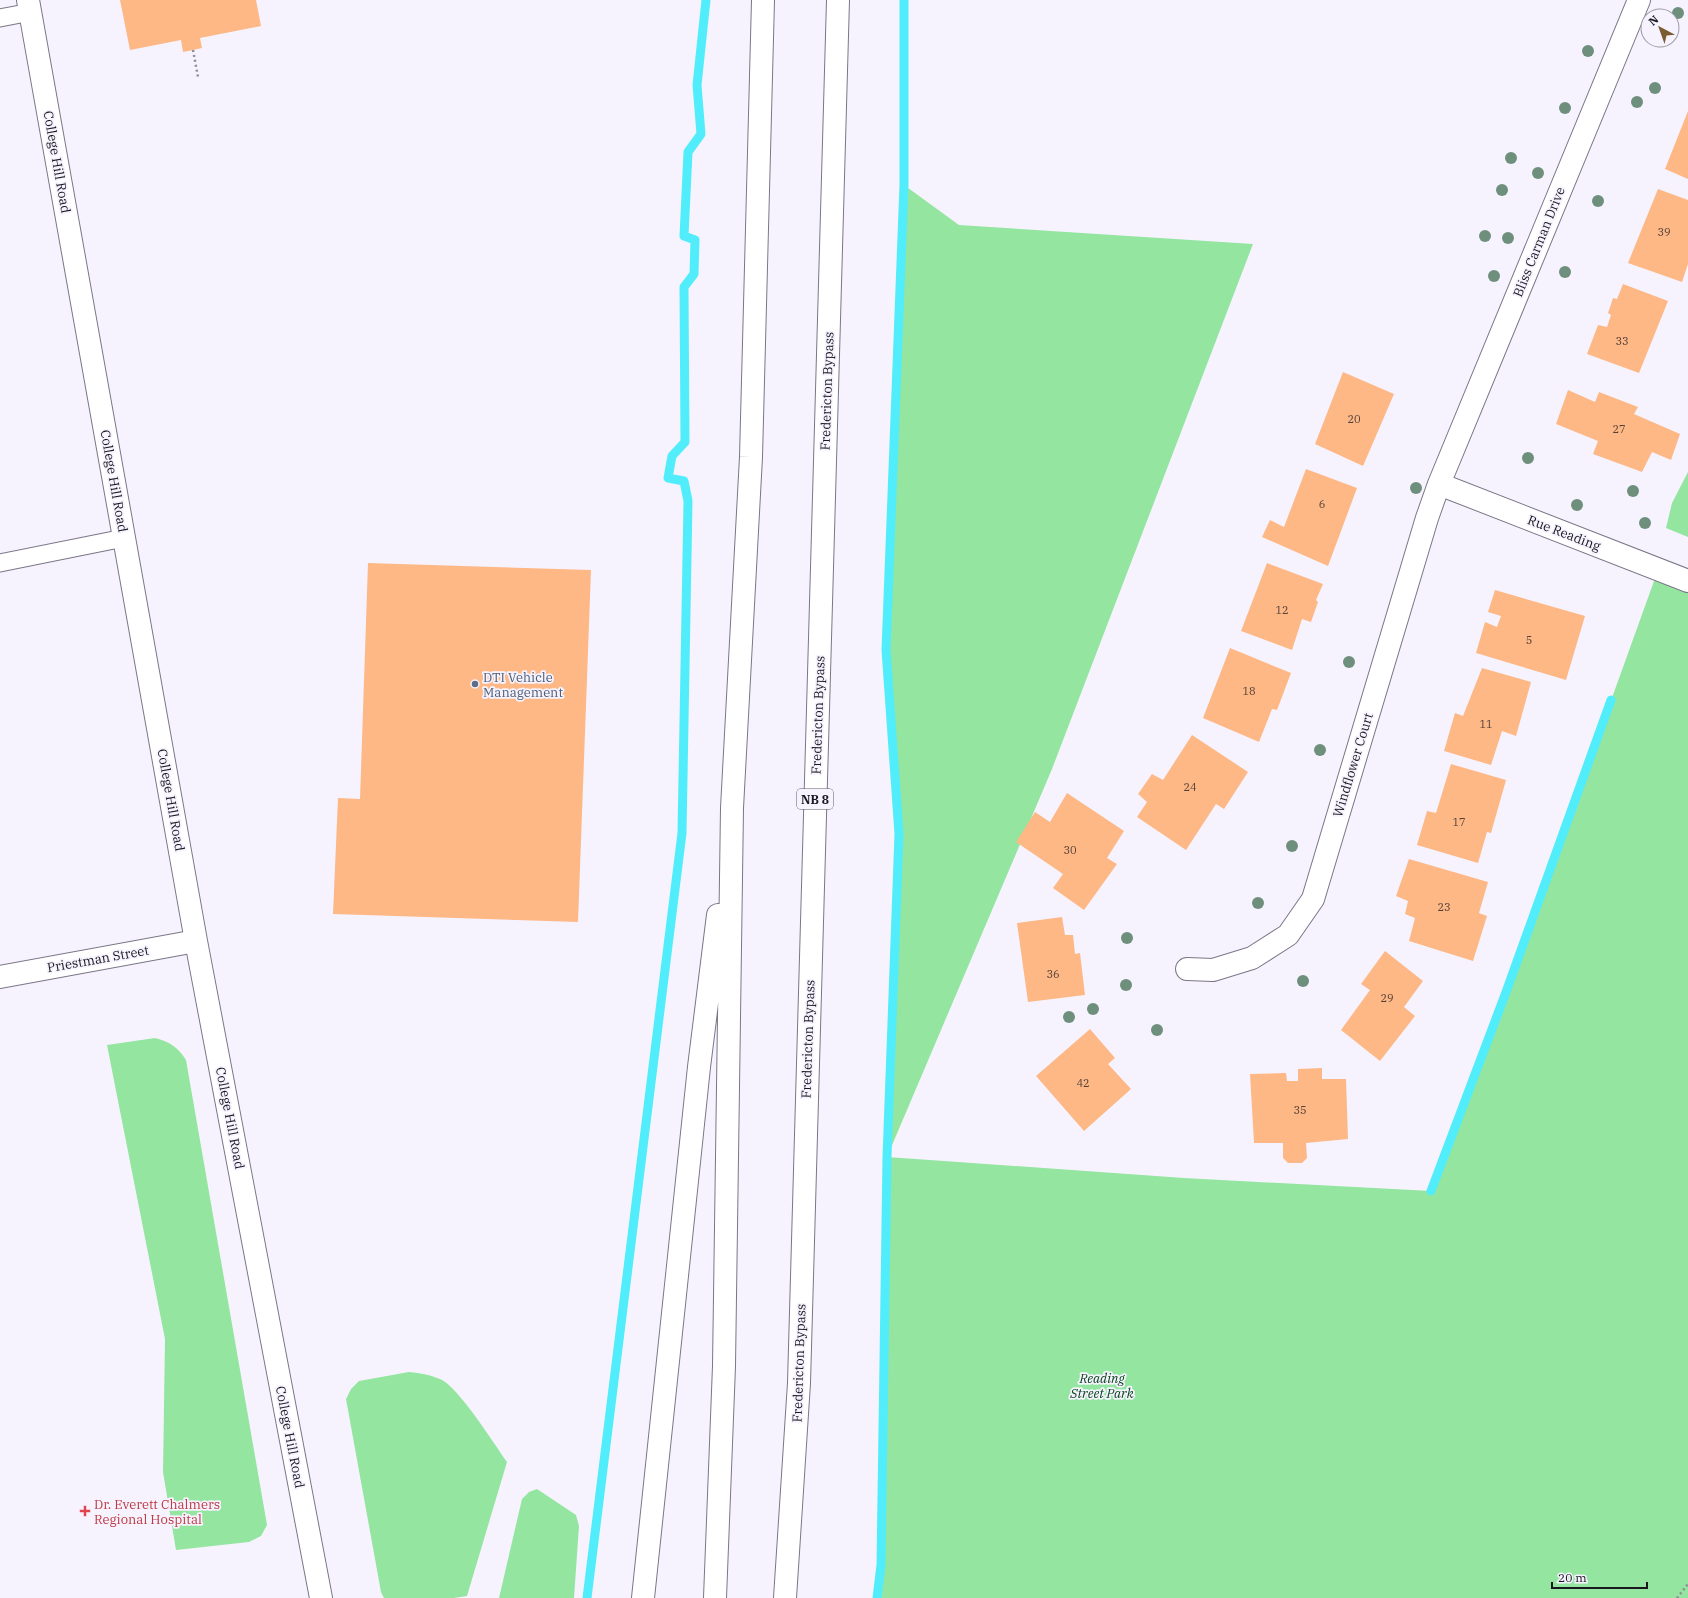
<svg xmlns="http://www.w3.org/2000/svg" width="1688" height="1598" viewBox="0 0 1688 1598" font-family="'IBM Plex Serif',serif">
<rect width="100%" height="100%" fill="#f6f3ff"/>
<path fill="#94e5a0" d="M904 185 959 225 1253 244 1052 769 887 1157 1184 1178 1431 1191 1506 992 1658 570 1688 581V1598H877L881 1565 887 1157 899 834 886 650Z
M1688 472V537L1666 528 1672 503Z
M155 1038C170 1042 178 1047 186 1060L267 1525 261 1536 249 1542 176 1550 163 1472 165 1339 107 1045Z
M409 1372C421 1373 431 1375 442 1380 460 1390 493 1442 507 1462L467 1596 454 1598H384L381 1592 346 1399 351 1389 359 1381Z
M537 1489 576 1515 579 1526 574 1598H499L522 1499 529 1492Z"/>
<g fill="none" stroke-linecap="round" stroke-linejoin="round">
<path stroke="#52edfa" stroke-width="9" d="M1431 1191 1506 992 1611 700
M587 1598 682 833 688 501 684 481 668 478 672 456 685 442 684 287 694 274 695 240 684 236 688 152 701 134 697 85 706 0
M877 1598 881 1565 887 1157 899 834 886 650 904 185V0"/>
</g>
<path fill="#fdb886" d="M120 0H256L261 26 200 38 202 48 193 50 183 52 181 40 130 50Z
M1688 111V179L1665 169Z
M1658 189 1688 200V264L1682 282 1628 263Z
M1623 284 1668 301 1639 373 1587 354 1598 325 1607 327 1611 315 1608 313 1613 298 1617 299Z
M1343 372 1394 394 1363 466 1315 444Z
M1568 390 1595 402 1599 392 1638 407 1634 414 1680 434 1671 460 1652 452 1642 472 1593 454 1598 441 1556 424Z
M1306 469 1357 488 1328 566 1262 537 1270 520 1284 527Z
M368 563 591 570 578 922 333 914 338 798 360 799Z
M1267 563 1323 584 1316 600 1318 602 1311 622 1302 619 1292 650 1241 631Z
M1495 590 1585 616 1566 680 1476 653 1485 622 1497 627 1501 616 1488 612Z
M1230 648 1291 673 1277 710 1272 709 1259 742 1203 718Z
M1482 668 1531 682 1516 736 1502 731 1491 765 1444 751 1455 713 1463 716Z
M1192 735 1248 772 1224 809 1216 804 1186 850 1137 817 1147 802 1138 794 1152 774 1163 780Z
M1451 764 1506 780 1491 833 1487 832 1478 863 1417 845 1427 811 1436 813Z
M1067 793 1124 831 1107 858 1117 864 1084 910 1053 888 1063 874 1016 842 1035 812 1050 822Z
M1409 859 1488 882 1479 913 1487 916 1473 961 1409 941 1415 918 1405 914 1408 901 1396 896Z
M1062 917 1065 935H1073L1075 954 1080 953 1085 995 1028 1002 1017 923Z
M1385 951 1423 981 1404 1007 1415 1016 1380 1061 1341 1030 1370 990 1361 984Z
M1090 1029 1115 1058 1108 1064 1131 1089 1084 1131 1036 1076Z
M1322 1068V1079H1346L1348 1139 1306 1143 1307 1158 1302 1163H1288L1283 1158V1143H1254L1250 1074 1286 1073 1287 1081H1298V1069Z"/>
<g fill="none" stroke-linecap="round" stroke-linejoin="round">
<g stroke="#7b7687" stroke-width="19">
<path id="lane" d="M0 18 31 12
M0 563 124 538"/>
</g>
<g stroke="#7b7687" stroke-width="24">
<path id="street" d="M1439 484 1688 581
M1187 969 1213 970 1252 958 1288 935 1313 899 1427 518 1439 484 1639 0"/>
</g>
<g stroke="#7b7687" stroke-width="24">
<path id="secondary" d="M28 0 196 941 321 1598
M0 977 196 941"/>
</g>
<g stroke="#7b7687" stroke-width="24">
<path id="highway" d="M643 1598 699 1067 718 915
M715 1598 724 1366 732 808 751 457 763 0
M785 1598 799 1383 838 0"/>
</g>
<path stroke="#8d8b94" stroke-width="2.5" stroke-dasharray="2 3" stroke-linecap="butt" d="M193 50 198 77
M1677 1598 1688 1584"/>
<use href="#lane" stroke="#fff" stroke-width="17"/>
<use href="#street" stroke="#fff" stroke-width="22"/>
<use href="#secondary" stroke="#fff" stroke-width="22"/>
<use href="#highway" stroke="#fff" stroke-width="22"/>
</g>
<g fill="#6f8f7d">
<circle cx="1678" cy="13" r="6"/>
<circle cx="1588" cy="51" r="6"/>
<circle cx="1655" cy="88" r="6"/>
<circle cx="1637" cy="102" r="6"/>
<circle cx="1565" cy="108" r="6"/>
<circle cx="1511" cy="158" r="6"/>
<circle cx="1538" cy="173" r="6"/>
<circle cx="1502" cy="190" r="6"/>
<circle cx="1598" cy="201" r="6"/>
<circle cx="1485" cy="236" r="6"/>
<circle cx="1508" cy="238" r="6"/>
<circle cx="1565" cy="272" r="6"/>
<circle cx="1494" cy="276" r="6"/>
<circle cx="1528" cy="458" r="6"/>
<circle cx="1416" cy="488" r="6"/>
<circle cx="1633" cy="491" r="6"/>
<circle cx="1577" cy="505" r="6"/>
<circle cx="1645" cy="523" r="6"/>
<circle cx="1349" cy="662" r="6"/>
<circle cx="1320" cy="750" r="6"/>
<circle cx="1292" cy="846" r="6"/>
<circle cx="1258" cy="903" r="6"/>
<circle cx="1127" cy="938" r="6"/>
<circle cx="1303" cy="981" r="6"/>
<circle cx="1126" cy="985" r="6"/>
<circle cx="1093" cy="1009" r="6"/>
<circle cx="1069" cy="1017" r="6"/>
<circle cx="1157" cy="1030" r="6"/>
</g>
<circle fill="#5c6f8a" stroke="#f6f3ff" stroke-width="1.5" cx="475" cy="684" r="4"/>
<path fill="#e0444e" stroke="#f6f3ff" stroke-width="1.5" d="M83 1505h4v4h4v4h-4v4h-4v-4h-4v-4h4z"/>
<g text-anchor="middle" dominant-baseline="central" stroke-width="3.5" stroke-linejoin="round" paint-order="stroke">
<g font-size="11" fill="#534038">
<text x="1664" y="232">39</text>
<text x="1622" y="341">33</text>
<text x="1354" y="419">20</text>
<text x="1619" y="429">27</text>
<text x="1322" y="504">6</text>
<text x="1282" y="610">12</text>
<text x="1529" y="640">5</text>
<text x="1249" y="691">18</text>
<text x="1486" y="724">11</text>
<text x="1190" y="787">24</text>
<text x="1459" y="822">17</text>
<text x="1070" y="850">30</text>
<text x="1444" y="907">23</text>
<text x="1053" y="974">36</text>
<text x="1387" y="998">29</text>
<text x="1083" y="1083">42</text>
<text x="1300" y="1110">35</text>
</g>
<rect fill="#f6f3ff" stroke="#5c5a62" stroke-width="1" x="797" y="789" width="36" height="20" rx="3"/>
<g font-size="12" font-weight="bold" fill="#1a181e">
<text x="815" y="799">NB 8</text>
</g>
<g font-size="13" fill="#1a181e" stroke="#f6f3ff">
<text transform="translate(57 162) rotate(80)">College Hill Road</text>
<text transform="translate(1539 242) rotate(-68)">Bliss Carman Drive</text>
<text transform="translate(827 391) rotate(-88)">Fredericton Bypass</text>
<text transform="translate(114 481) rotate(80)">College Hill Road</text>
<text transform="translate(1564 533) rotate(21)">Rue Reading</text>
<text transform="translate(818 715) rotate(-88)">Fredericton Bypass</text>
<text transform="translate(1353 765) rotate(-73)">Windflower Court</text>
<text transform="translate(171 800) rotate(80)">College Hill Road</text>
<text transform="translate(98 959) rotate(-10)">Priestman Street</text>
<text transform="translate(808 1039) rotate(-88)">Fredericton Bypass</text>
<text transform="translate(230 1118) rotate(79)">College Hill Road</text>
<text transform="translate(799 1363) rotate(-88)">Fredericton Bypass</text>
<text transform="translate(290 1437) rotate(79)">College Hill Road</text>
</g>
<g font-size="13" fill="#4e5e75" stroke="#f6f3ff" text-anchor="start">
<text x="483" y="677">DTI Vehicle<tspan x="483" dy="15">Management</tspan></text>
</g>
<g font-size="13" font-style="italic" fill="#003e12" stroke="#f6f3ff">
<text x="1102" y="1378">Reading<tspan x="1102" dy="15">Street Park</tspan></text>
</g>
<g font-size="13" fill="#be3a42" stroke="#f6f3ff" text-anchor="start">
<text x="94" y="1504">Dr. Everett Chalmers<tspan x="94" dy="15">Regional Hospital</tspan></text>
</g>
</g>
<g transform="translate(1660 28) rotate(319)"><circle r="19" fill="#f6f3ff" stroke="#9e9ba5"/>
<path d="M0-3L7 15L0 10L-7 15Z" fill="#7a5c30"/>
<text y="-6" font-size="11" font-weight="bold" text-anchor="middle" fill="#1a181e">N</text>
</g>
<path d="M1552 1582v6h95v-6" fill="none" stroke="#1a181e" stroke-width="2"/>
<text x="1558" y="1582" font-size="12" fill="#1a181e" stroke="#f6f3ff" stroke-width="3" paint-order="stroke">20 m</text>
</svg>
